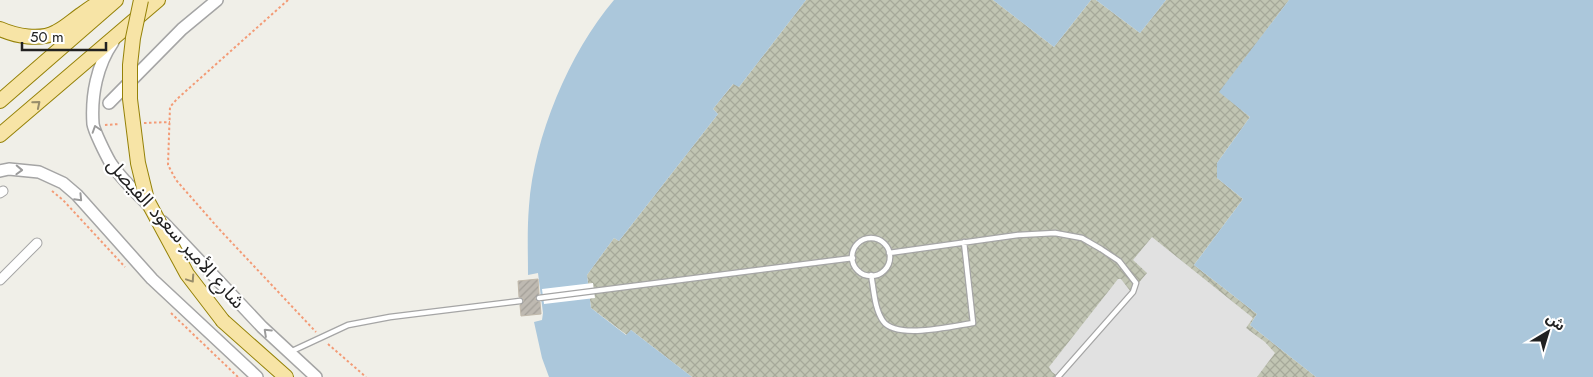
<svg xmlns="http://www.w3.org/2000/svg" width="1593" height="377" viewBox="0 0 1593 377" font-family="Jost,'Noto Sans Arabic',sans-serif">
<defs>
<pattern id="construction-cross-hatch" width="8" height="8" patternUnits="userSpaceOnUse" patternTransform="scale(1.25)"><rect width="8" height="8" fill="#c1c5b3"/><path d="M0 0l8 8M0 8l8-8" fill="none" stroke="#a6a99a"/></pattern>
<pattern id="building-hatch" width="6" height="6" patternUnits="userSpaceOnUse" patternTransform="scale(1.25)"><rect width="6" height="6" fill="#beb9b1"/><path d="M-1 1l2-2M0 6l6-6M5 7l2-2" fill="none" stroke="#a39f98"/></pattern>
</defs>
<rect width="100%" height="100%" fill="#f0efe8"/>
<path fill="url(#construction-cross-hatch)" d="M806 0H993L1054 47 1091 0H1096L1140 33 1166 0H1289L1220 92 1250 117 1217 163V178L1243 199 1194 265 1257 314 1250 325 1316 377H692L631 330 627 335 591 308 587 275 614 238 619 241 718 114 713 109 734 83 739 87Z"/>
<path fill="#e1e1e1" d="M1152 237 1253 318 1246 328 1265 342 1275 353 1257 377H1059L1052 372 1049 367 1118 279H1121L1131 292 1147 273 1133 260Z"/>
<path fill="#abc7db" d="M614 0H806L739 87 733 84 713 109 718 114 619 241 614 238 587 275 591 308 626 335 631 330 692 377H549L542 358 534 322 542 320 543 313 538 273 528 275C528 252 527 229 529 206 534 137 569 53 614 0Z
M993 0H1091L1054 47Z
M1096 0H1166L1140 33Z
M1289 0H1593V377H1316L1250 325 1257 314 1194 265 1243 199 1217 178V163L1250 117 1219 92Z"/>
<path fill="#fff" d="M593 283 595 298 544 304 542 289Z"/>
<path fill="url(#building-hatch)" stroke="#c1b9ab" d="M538 279 539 294 535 298 536 301 540 302 541 314 521 316 520 305 524 301 523 298 519 297 518 281Z"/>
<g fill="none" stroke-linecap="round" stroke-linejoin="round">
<g stroke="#a5a5a5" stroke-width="7">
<path id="service" d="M852 257a19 19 0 1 1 38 0a19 19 0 1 1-38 0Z
M889 253 1018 235 1055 233 1082 238 1101 249 1119 261 1136 283 1133 292 1058 377
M871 275C874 289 874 308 883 321 896 340 953 326 973 323L964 242
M539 298 853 258
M290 352 348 325 390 317 520 301"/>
</g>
<g stroke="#a5a5a5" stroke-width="11">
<path id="minor" d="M0 193 3 191
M0 280 37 243"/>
</g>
<g stroke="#a5a5a5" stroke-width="14">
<path id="tertiary" d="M113 42C97 65 91 95 93 124 94 131 106 155 110 162 121 179 136 192 149 206
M109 103 182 29 217 0
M0 171 9 169 39 172 63 183 77 195 152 279 257 377
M163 222 262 327 316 377"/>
</g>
<g stroke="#958208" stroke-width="16">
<path id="primary" d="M0 29C16 36 40 41 56 32 65 28 73 20 82 14 90 8 98 2 109 0
M0 101 116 0
M0 135 158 0
M223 321 286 377"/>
</g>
<path stroke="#f39b76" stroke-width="2" stroke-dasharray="2.5 2.5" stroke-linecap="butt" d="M288 0 177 99 170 107 168 165 176 180 219 229 316 332
M144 123 170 122
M105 125 120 124
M52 191 63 200 125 267
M171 313 238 377
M328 344 366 377"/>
<use href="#service" stroke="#fff" stroke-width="4.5"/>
<use href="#minor" stroke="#fff" stroke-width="9"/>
<use href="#tertiary" stroke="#fff" stroke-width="11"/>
<use href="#primary" stroke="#f7e4a6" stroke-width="14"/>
<g stroke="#958208" stroke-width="16" stroke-linecap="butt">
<path id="primary-bridge" d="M141 0 133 38 130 65V99L138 163 147 200 187 274 223 321"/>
</g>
<use href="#primary-bridge" stroke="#f7e4a6" stroke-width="14"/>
</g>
<defs><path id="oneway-chevron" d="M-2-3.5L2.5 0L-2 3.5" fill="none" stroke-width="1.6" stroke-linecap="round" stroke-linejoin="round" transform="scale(1.25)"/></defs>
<g stroke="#978c6a">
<use href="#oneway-chevron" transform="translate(37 104) rotate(-40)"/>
<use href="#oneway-chevron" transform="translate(191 279) rotate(56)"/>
</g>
<g stroke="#9b9b9b">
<use href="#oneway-chevron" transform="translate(96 129) rotate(-108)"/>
<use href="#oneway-chevron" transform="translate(19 170) rotate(2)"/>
<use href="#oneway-chevron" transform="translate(79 198) rotate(46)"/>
<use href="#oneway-chevron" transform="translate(267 332) rotate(-137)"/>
</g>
<g text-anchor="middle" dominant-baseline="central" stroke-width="4.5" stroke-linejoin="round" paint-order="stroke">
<g font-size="19" fill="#212121" stroke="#fff">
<text transform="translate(176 233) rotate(48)">شارع الأمير سعود الفيصل</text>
</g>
</g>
<g transform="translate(1548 332) rotate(38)" stroke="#ffffff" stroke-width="4" paint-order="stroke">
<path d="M0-4L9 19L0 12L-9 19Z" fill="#212121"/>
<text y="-8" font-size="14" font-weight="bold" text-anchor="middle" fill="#212121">ش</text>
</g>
<path d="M22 42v8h84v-8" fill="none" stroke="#212121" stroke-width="2.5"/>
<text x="30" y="42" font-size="15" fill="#212121" stroke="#ffffff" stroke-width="4" paint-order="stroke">50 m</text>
</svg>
